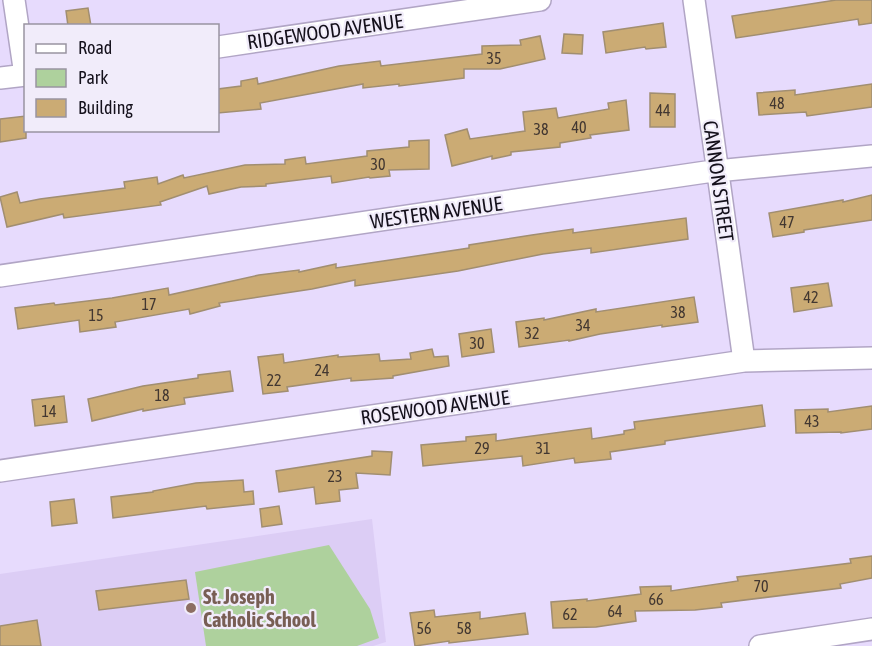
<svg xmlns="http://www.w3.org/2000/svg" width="872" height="646" viewBox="0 0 872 646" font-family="'Asap Condensed',sans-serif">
<rect width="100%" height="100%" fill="#e7dbfd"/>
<path fill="#dccdf5" d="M372 519 386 642 373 646H0V574Z"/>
<path fill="#aed19d" d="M329 545 370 609 379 638 357 646H206L195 572Z"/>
<path fill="#cbab74" stroke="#a18e71" stroke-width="1.5" d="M836 0H872V23L859 25 858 19 736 38 732 16Z
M88 8 91 26H68L66 11Z
M663 23 666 47 646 49 645 47 606 53 603 32Z
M564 34 583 35 582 54 562 53Z
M540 36 545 59 500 69H464V78L399 86V84L363 88V84L260 103 261 109 218 113V89L241 86V81L257 78 258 84 339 66 380 61 381 66 482 54V46L521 45 520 40Z
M872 84V107L807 116 806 112 759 115 757 93 795 90V95Z
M650 93 675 94V127H650Z
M626 100 629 130 590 135 591 138 560 143V147L511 152V155L492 159V156L452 166 445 135 467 129 470 139 525 131 523 112 556 108 558 118 609 109 608 103Z
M26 116V138L0 142V119Z
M429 140V169L389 170 390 176 370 178 369 177 332 183 331 176 266 184V186L241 187 209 194 207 186 160 202 161 205 64 218 63 214 7 227 0 197 17 192 20 203 40 199 125 188 124 182 157 177 158 184 183 175 184 178 245 165 285 164V160L305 157 306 164 367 156V151L409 147V141Z
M872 195V220L804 230V232L773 237 769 213 843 200V202Z
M686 218 688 239 591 253V248L543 254 458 271 355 286V280L312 289 219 303 220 306 190 314 189 309 115 322 116 327 80 332 79 320 18 329 15 308 54 303 55 305 112 298 168 288 169 295 259 275 299 270V272L336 264V268L390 260 469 248V245L532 235 573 229V233Z
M828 283 832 306 794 312 791 288Z
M694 297 698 322 662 327V325L600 334 569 341V340L519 347 516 322 544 318V320L596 309V312Z
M491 329 494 352 462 357 459 334Z
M432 349 434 357 448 356 449 366 393 376V378L351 381V378L287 387 288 391 263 394 258 357 283 354 284 363 338 355V357L379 354 380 361 411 359 410 353Z
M230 371 233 391 184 398 185 404 143 411V409L92 421 88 399 143 386 198 378V375Z
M64 396 67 422 35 426 32 400Z
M762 405 765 426 665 441V444L610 452 611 459 575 463 574 458 523 466 522 456 423 466 421 445 466 441V437L496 434V441L591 428 592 439 624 434V431L635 429 634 422Z
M872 406V429L841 433V432L796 433 795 410 828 409V412Z
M372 451 392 452 390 475 356 473 358 488 339 490 340 501 316 504 314 487 279 492 276 471 372 456Z
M243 480 244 492 253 491 254 504 207 509 206 506 113 518 111 497 153 492V491L196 483Z
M74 499 77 523 52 526 50 502Z
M279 506 282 524 262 527 260 509Z
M872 556V578L840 584 841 588 721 603 722 607 695 610 635 611 636 621 596 627 553 628 551 602 587 599V601L641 594 640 587 671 586V591L738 581 737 577 851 563 850 559Z
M186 580 189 599 99 610 96 591Z
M434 610 435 617 480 612V619L525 613 528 634 449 643V641L415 646 410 613Z
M37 620 41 646H0V626Z"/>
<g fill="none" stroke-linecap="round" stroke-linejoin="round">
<g stroke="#b1a5c5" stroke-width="24">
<path id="minor" d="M14 0 25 75
M694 0 744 361
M218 47 540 0
M0 78 26 75
M0 276 706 172 872 156
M0 471 744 361 872 358
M760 646 872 629"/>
</g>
<use href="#minor" stroke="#fff" stroke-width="21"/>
</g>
<circle fill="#8d6e63" stroke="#f1ecfa" stroke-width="2" cx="191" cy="608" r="6"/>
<g text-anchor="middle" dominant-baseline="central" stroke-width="4.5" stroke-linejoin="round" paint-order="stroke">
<g font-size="16" fill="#423731">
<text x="494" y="58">35</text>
<text x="777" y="103">48</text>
<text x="663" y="110">44</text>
<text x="579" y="127">40</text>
<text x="541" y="129">38</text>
<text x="378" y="164">30</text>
<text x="787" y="222">47</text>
<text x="811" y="297">42</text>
<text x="149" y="304">17</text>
<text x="678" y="312">38</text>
<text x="96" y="315">15</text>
<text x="583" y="325">34</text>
<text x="532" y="333">32</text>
<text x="477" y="343">30</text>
<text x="322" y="370">24</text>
<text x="274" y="380">22</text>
<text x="162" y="395">18</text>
<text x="49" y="411">14</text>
<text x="812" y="421">43</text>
<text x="482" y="448">29</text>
<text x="543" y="448">31</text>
<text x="335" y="476">23</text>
<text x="761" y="586">70</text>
<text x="656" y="599">66</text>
<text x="615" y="611">64</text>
<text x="570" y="614">62</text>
<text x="424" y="628">56</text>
<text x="464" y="628">58</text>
</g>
<g font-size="20" fill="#14101b" stroke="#f1ecfa">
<text transform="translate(325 31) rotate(-8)">RIDGEWOOD AVENUE</text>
<text transform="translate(719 181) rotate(82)">CANNON STREET</text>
<text transform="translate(436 212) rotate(-8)">WESTERN AVENUE</text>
<text transform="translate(435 407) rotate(-8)">ROSEWOOD AVENUE</text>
</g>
<g font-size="20" font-weight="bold" fill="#785e54" stroke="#f1ecfa" text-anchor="start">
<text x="203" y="596">St. Joseph<tspan x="203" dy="23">Catholic School</tspan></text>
</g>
</g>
<rect x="24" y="24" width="195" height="108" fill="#f1ecfa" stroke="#9994a1" stroke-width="1.5"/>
<rect x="36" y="44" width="30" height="9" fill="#ffffff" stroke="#9994a1" stroke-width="1.5"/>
<text x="78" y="54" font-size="18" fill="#14101b">Road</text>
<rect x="36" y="69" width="30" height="18" fill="#aed19d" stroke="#9994a1" stroke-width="1.5"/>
<text x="78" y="84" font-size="18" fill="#14101b">Park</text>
<rect x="36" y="99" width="30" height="18" fill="#cbab74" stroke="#9994a1" stroke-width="1.5"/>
<text x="78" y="114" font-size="18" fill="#14101b">Building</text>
</svg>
